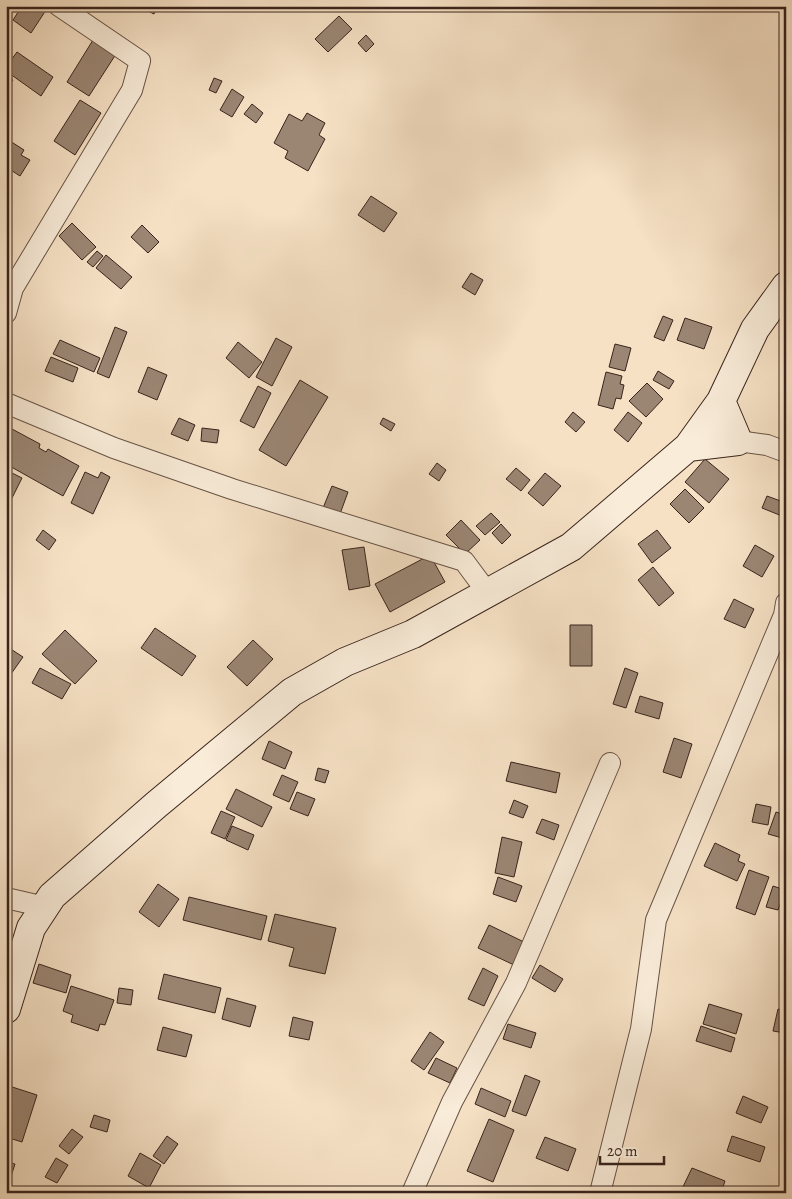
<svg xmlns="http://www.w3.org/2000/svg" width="792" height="1199" viewBox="0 0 792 1199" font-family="Alegreya,serif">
<rect width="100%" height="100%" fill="#f6e1c5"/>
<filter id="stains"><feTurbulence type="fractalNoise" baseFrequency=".004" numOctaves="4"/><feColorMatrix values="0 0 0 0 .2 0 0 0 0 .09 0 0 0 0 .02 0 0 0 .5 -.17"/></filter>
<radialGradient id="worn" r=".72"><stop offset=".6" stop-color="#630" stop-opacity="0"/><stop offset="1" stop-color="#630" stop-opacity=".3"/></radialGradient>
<path fill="#9b8674" stroke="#39241c" d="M22 6H40L46 10 31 33 13 20Z
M145 6H158L154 14 144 9Z
M339 16 352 29 328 52 315 39Z
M366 35 374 44 366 52 358 43Z
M93 40 116 54 89 96 67 82Z
M17 52 53 77 41 96 6 71V67Z
M6 74 13 80 6 89Z
M214 78 222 81 216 93 209 90Z
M232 89 244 97 232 117 220 110Z
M80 100 101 113 75 155 54 141Z
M252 104 263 113 256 123 244 114Z
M307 113 325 123 319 135 325 139 308 171 285 158 288 151 274 143 289 114 302 121Z
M10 141 24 150 21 155 30 160 20 176 6 167V145Z
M371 196 397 213 384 232 358 215Z
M72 223 96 247 82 260 59 236Z
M142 225 159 242 148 253 131 237Z
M97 251 103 256 93 267 87 262Z
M106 255 132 277 121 289 96 268Z
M471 273 483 280 475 295 462 287Z
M663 316 673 320 664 341 654 337Z
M685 318 712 327 704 349 677 340Z
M115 327 127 332 109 378 97 373Z
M276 338 292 347 272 386 256 377Z
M60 340 100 358 94 372 53 354Z
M238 342 262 362 249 378 226 358Z
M615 344 631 348 625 371 609 367Z
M51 357 78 368 73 382 45 371Z
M148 367 167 375 157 400 138 392Z
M658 371 674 381 669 389 653 380Z
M606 372 622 376 620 384 624 385 621 399 616 398 613 409 598 405Z
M300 380 328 397 286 466 259 450Z
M647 383 663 399 646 417 629 401Z
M258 386 271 393 254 428 240 421Z
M573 412 585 422 576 432 565 422Z
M628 412 642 423 628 442 614 430Z
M179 418 195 425 188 441 171 434Z
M383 418 395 424 391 431 380 424Z
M202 428 219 430 217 443 201 441Z
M12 429 40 444 39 448 46 452 48 449 79 466 63 496 6 464V439Z
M705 459 729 479 709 503 685 482Z
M437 463 446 470 439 481 429 474Z
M516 468 530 480 521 491 506 479Z
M6 470 22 478 8 506 6 505Z
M85 472 98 478 101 472 110 477 93 514 71 503Z
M545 473 561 486 543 506 528 493Z
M332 486 348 492 340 514 323 508Z
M685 489 704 508 689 523 670 504Z
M767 496 786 503 782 516 762 508Z
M491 513 500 522 485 535 476 526Z
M461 520 480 540 465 554 446 535Z
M501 524 511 535 502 544 492 533Z
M43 530 56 540 49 550 36 540Z
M657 530 671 548 652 563 638 544Z
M755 545 774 556 762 577 743 566Z
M364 547 370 586 349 590 342 550Z
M430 555 445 582 390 612 375 584Z
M653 567 674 593 659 606 638 580Z
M734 599 754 609 745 628 724 619Z
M570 625H592V666H570Z
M155 628 196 656 182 676 141 648Z
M65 630 97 661 75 684 42 654Z
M253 640 273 659 247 686 227 667Z
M6 646 23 657 11 674 6 671Z
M40 668 71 684 62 699 32 683Z
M625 668 638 673 626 708 613 704Z
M640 696 663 703 659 719 635 712Z
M674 738 692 744 681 778 663 772Z
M269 741 292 752 285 769 262 759Z
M511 762 560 773 556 793 506 781Z
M318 768 329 771 325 783 315 780Z
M282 775 298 782 289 802 273 795Z
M236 789 272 807 262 827 226 809Z
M297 792 315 799 308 816 290 809Z
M514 800 528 806 523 818 509 813Z
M756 804 771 807 768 825 752 822Z
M221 811 235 817 225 839 211 833Z
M776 812 786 815V839L768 834Z
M542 819 559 825 554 840 536 833Z
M232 826 254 835 248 850 226 840Z
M502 837 522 842 514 877 495 873Z
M715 843 740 855 738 861 745 864 737 881 704 866Z
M749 870 769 877 755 915 736 908Z
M498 877 522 886 516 902 493 894Z
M158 884 179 899 159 927 139 912Z
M773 886 785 890 778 910 766 907Z
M189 897 267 916 261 940 183 920Z
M275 914 336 928 325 974 289 966 294 948 268 941Z
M489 925 524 942 514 965 478 948Z
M39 964 71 975 66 993 33 983Z
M540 965 563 979 555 992 532 978Z
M483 968 498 976 484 1006 468 999Z
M164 974 221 988 215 1013 158 999Z
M71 986 114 1000 105 1025 100 1024 98 1031 71 1022 73 1015 63 1011Z
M119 988 133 990 131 1005 117 1003Z
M227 998 256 1006 250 1027 222 1019Z
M709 1004 742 1014 736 1034 703 1024Z
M778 1009 786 1010 785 1033 773 1031Z
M293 1017 313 1022 309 1040 289 1036Z
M508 1024 536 1033 531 1048 503 1039Z
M701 1026 735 1038 731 1052 696 1041Z
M163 1027 192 1035 186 1057 157 1050Z
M430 1032 444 1042 424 1070 411 1061Z
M436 1058 457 1068 450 1083 428 1073Z
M525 1075 540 1081 526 1116 512 1111Z
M6 1085 37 1095 22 1142 6 1137Z
M481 1088 511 1101 505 1117 475 1104Z
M743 1096 768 1107 761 1123 736 1113Z
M94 1115 110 1120 107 1132 90 1127Z
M489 1119 514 1130 493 1182 467 1171Z
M72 1129 83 1137 69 1154 59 1146Z
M167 1136 178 1144 164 1164 153 1156Z
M732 1136 765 1147 760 1162 727 1151Z
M545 1137 576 1149 568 1171 536 1158Z
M140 1153 161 1165 149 1188 128 1176Z
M56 1158 68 1165 57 1183 45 1177Z
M6 1162 15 1164 6 1192Z
M692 1168 725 1181 721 1193H680Z"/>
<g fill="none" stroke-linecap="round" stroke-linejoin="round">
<g stroke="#685346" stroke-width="22">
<path id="street" d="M6 313 13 288 132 90 140 61 59 6
M6 403 114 448 232 489 464 561 487 592
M738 441 767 445 786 452
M6 898 45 907
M412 1193 452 1102 516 983 610 763
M600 1193 641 1029 656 920 784 615 786 603"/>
</g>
<g stroke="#39241c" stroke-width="30">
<path id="secondary" d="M688 447 721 401
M6 1009 31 928 52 896 156 805 292 692 345 662 413 634 571 547 688 447 738 441 721 401 755 329 786 286"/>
</g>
<use href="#street" stroke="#f9ecd9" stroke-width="20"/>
<use href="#secondary" stroke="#f9ecd9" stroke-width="28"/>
</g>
<rect width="792" height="1199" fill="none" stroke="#f6e1c5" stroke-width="25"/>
<rect x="8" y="8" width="777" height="1184" fill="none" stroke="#39241c" stroke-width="2.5"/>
<rect x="12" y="12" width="767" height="1174" fill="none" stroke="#39241c"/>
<path d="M600 1156v8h64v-8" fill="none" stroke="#39241c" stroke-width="2.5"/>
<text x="607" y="1156" font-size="15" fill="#39241c" stroke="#f9ecd9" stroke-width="4" paint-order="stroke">20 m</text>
<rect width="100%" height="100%" filter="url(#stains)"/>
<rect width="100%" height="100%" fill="url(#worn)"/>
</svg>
